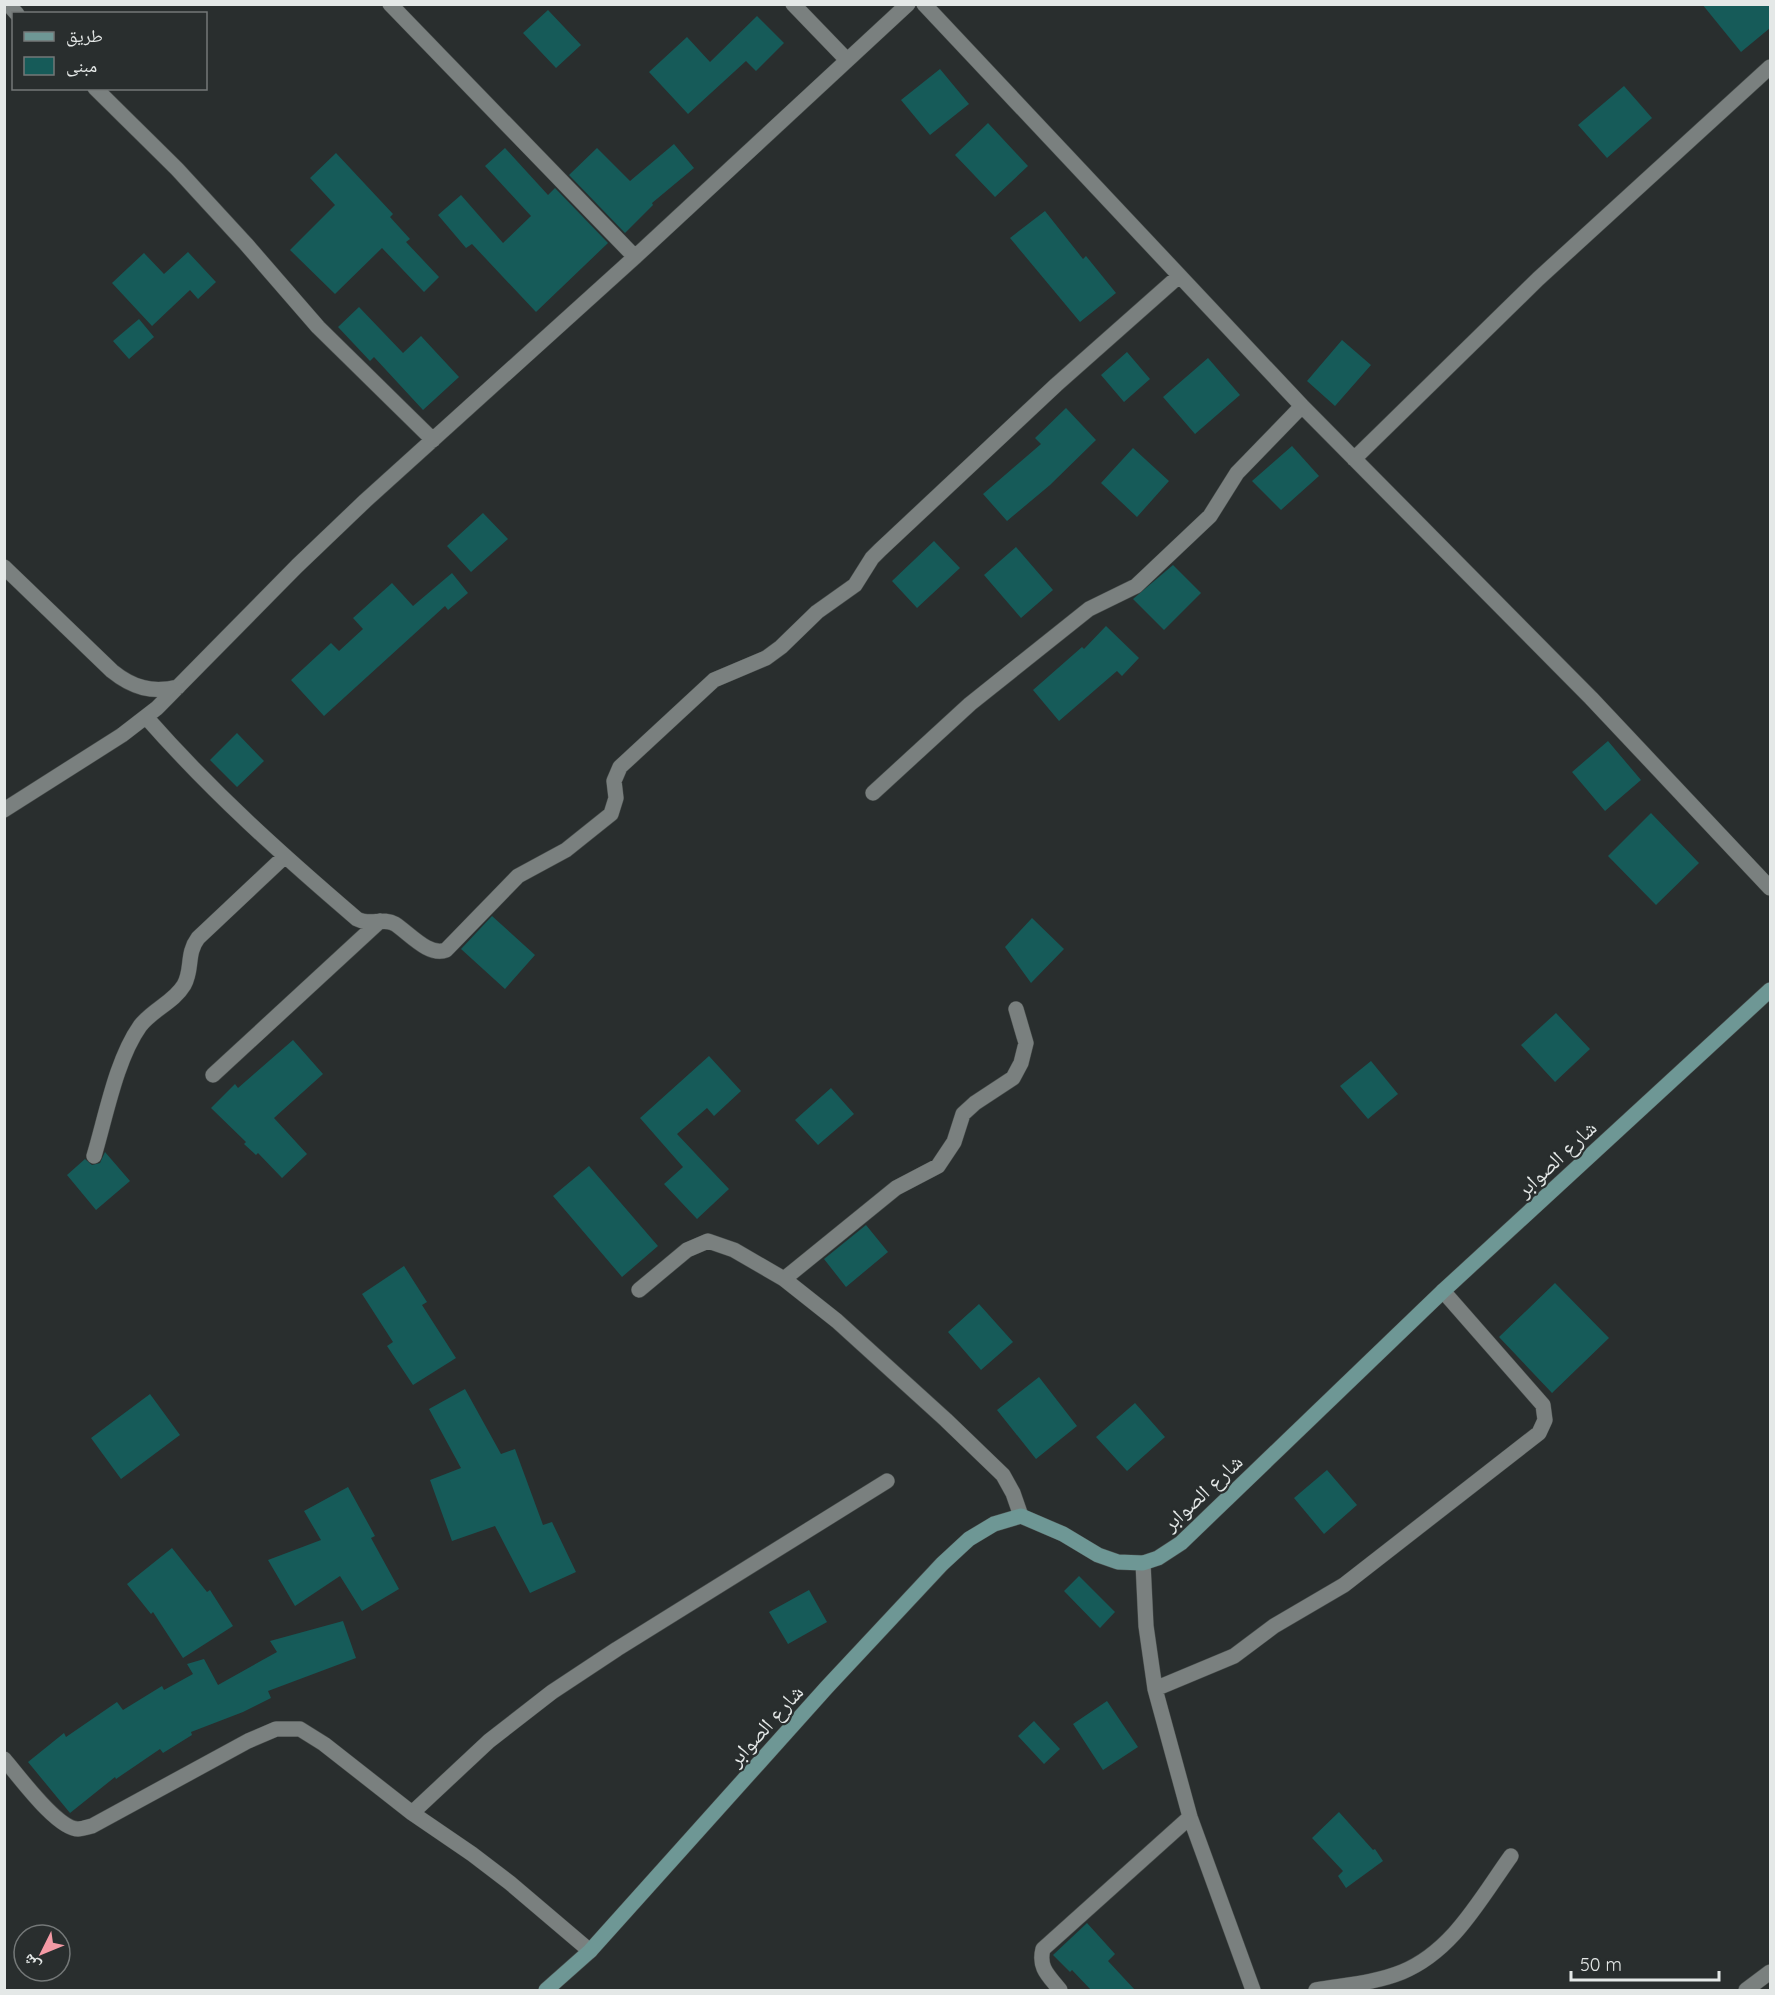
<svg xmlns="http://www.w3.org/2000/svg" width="1775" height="1995" viewBox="0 0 1775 1995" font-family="Quicksand,'Noto Naskh Arabic',sans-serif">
<rect width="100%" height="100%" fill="#292e2e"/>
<path fill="#165b59" d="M1702 4H1770V28L1741 52Z
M548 10 581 45 556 68 523 33Z
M757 16 784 43 756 71 746 61 688 114 649 72 687 37 710 62Z
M940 69 969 104 930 135 901 100Z
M1624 86 1652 118 1607 158 1578 125Z
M988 123 1028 166 995 197 955 155Z
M674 144 694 168 652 203 653 205 625 233 569 175 597 148 630 181Z
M505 148 548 195 555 188 608 243 536 312 472 244 466 248 438 215 461 195 503 243 531 216 485 166Z
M336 153 393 214 390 217 410 239 406 242 439 277 424 292 382 248 335 294 290 250 335 205 310 178Z
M1045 211 1083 259 1086 256 1116 293 1080 322 1010 238Z
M188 252 216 282 198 299 190 290 152 326 112 283 144 253 164 274Z
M359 307 403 353 421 336 459 377 423 410 374 357 370 361 338 327Z
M139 319 154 337 129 359 113 341Z
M1342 340 1371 365 1335 406 1307 381Z
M1127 352 1150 379 1124 402 1101 375Z
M1208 358 1240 395 1195 434 1163 397Z
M1066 408 1096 440 1050 485 1007 521 983 494 1041 444 1035 438Z
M1292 446 1319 476 1281 510 1252 481Z
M1133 448 1169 481 1137 517 1101 483Z
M483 513 508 539 471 572 447 546Z
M934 541 960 568 917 608 892 581Z
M1016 547 1053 590 1021 618 984 575Z
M1173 565 1201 593 1164 630 1133 599Z
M452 573 468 593 448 610 445 606 324 716 291 680 331 643 339 651 363 629 353 618 392 583 413 606Z
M1106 626 1139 658 1122 676 1117 671 1059 721 1033 690 1082 647 1084 649Z
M237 733 264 761 237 787 210 760Z
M1608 741 1641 780 1605 811 1572 772Z
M1651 813 1699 863 1656 905 1608 856Z
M492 916 535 955 505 989 461 949Z
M1032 918 1064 949 1031 983 1005 947Z
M1556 1013 1590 1049 1555 1082 1521 1045Z
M293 1040 323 1074 274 1118 307 1154 282 1178 258 1153 256 1155 244 1144 246 1142 211 1108 235 1084 238 1088Z
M709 1056 741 1091 714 1116 707 1108 677 1134 729 1189 697 1219 664 1184 683 1167 640 1118Z
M1371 1061 1398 1094 1368 1119 1340 1086Z
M831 1088 854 1114 818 1145 795 1120Z
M105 1152 130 1181 96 1210 67 1175 85 1159 92 1165 100 1163Z
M589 1166 658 1246 622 1277 553 1196Z
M866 1225 888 1252 846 1287 824 1259Z
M404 1266 427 1302 422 1305 456 1358 413 1385 387 1346 393 1342 362 1294Z
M1555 1283 1609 1338 1552 1393 1499 1337Z
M979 1304 1013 1342 981 1370 948 1332Z
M1039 1377 1077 1426 1036 1459 997 1410Z
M465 1389 501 1454 515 1449 543 1525 552 1522 576 1572 530 1593 495 1526 452 1541 430 1480 461 1468 429 1409Z
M150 1394 180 1435 121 1479 91 1438Z
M1135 1403 1165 1437 1127 1471 1096 1437Z
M1327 1470 1357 1505 1324 1534 1294 1498Z
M348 1487 375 1536 371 1538 399 1589 362 1611 340 1576 295 1606 268 1560 321 1540 304 1511Z
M172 1548 207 1592 210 1590 233 1626 183 1658 153 1612 151 1614 127 1584Z
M1079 1576 1115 1612 1100 1628 1064 1591Z
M809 1590 827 1622 788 1644 769 1612Z
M343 1621 356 1658 268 1691 271 1698 243 1712 191 1732 192 1735 163 1753 160 1749 116 1779 115 1777 70 1813 28 1762 64 1733 66 1737 117 1702 123 1710 162 1686 164 1690 193 1674 187 1664 204 1659 218 1685 277 1652 270 1641Z
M1107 1701 1138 1747 1103 1770 1073 1724Z
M1034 1721 1060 1749 1044 1764 1018 1736Z
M1339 1812 1373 1850 1375 1849 1383 1861 1346 1888 1338 1876 1343 1871 1312 1838Z
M1087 1923 1115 1954 1108 1961 1135 1990H1091L1072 1970 1070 1972 1053 1955Z"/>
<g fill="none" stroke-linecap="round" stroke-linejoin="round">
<g stroke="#484d4c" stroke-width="16">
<path id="street" d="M8 4 17 14
M390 4 635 257
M793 4 847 60
M924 4 1302 406 1591 698 1770 888
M95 88 177 169 246 244 318 327 433 440
M1354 459 1538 279 1770 67
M4 567 112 671C133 688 152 693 178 687
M146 717C212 792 281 854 357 919 370 926 383 917 395 924 409 933 429 957 446 950L518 876 566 850 611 814 616 798 614 781 620 767 714 680 766 658 781 647 817 612 855 585 872 558 880 550 1056 385 1179 276
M873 793 970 704 1089 609 1136 586 1210 516 1237 473 1302 406
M4 810 122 735 157 708 297 566 365 501 635 257 908 4
M213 1075 380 921
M94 1156C106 1116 116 1060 140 1026 152 1010 174 1002 184 985 193 969 186 954 198 938L284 857
M784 1279 896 1188 938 1166 954 1142 963 1114 975 1103 1013 1078 1021 1063 1026 1043 1016 1009
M639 1290 687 1250 708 1241 734 1250 784 1279 837 1321 946 1420 1003 1475 1013 1493 1021 1516
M1143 1563 1146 1626 1155 1689 1190 1817 1253 1990
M1155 1689 1234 1656 1274 1626 1344 1585 1539 1433 1545 1420 1543 1405 1443 1291
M4 1759C18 1775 57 1829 78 1829 82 1829 88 1827 92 1826L248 1741 276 1729H300L324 1744 412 1813 472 1854 510 1883 590 1951
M412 1813 489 1741 552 1692 617 1649 887 1481
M1060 1990C1049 1976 1038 1968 1043 1949L1190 1817
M1316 1990C1344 1985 1375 1983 1402 1972 1453 1951 1480 1899 1511 1856
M1746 1990 1770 1972"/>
</g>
<g stroke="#484d4c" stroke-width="16">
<path id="secondary" d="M546 1990 590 1951 827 1687 942 1564 969 1539 994 1524 1021 1516 1063 1534 1098 1555 1118 1562 1143 1563 1158 1558 1181 1543 1443 1291 1770 990"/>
</g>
<use href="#street" stroke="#7a807f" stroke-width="15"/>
<use href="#secondary" stroke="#6e9795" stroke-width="15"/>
</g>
<g text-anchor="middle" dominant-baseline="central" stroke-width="4.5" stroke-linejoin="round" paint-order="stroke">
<g font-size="21" fill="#e4e8e7" stroke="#292e2e">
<text transform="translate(1556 1158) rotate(-43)">شارع الصوابر</text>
<text transform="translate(1202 1492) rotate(-43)">شارع الصوابر</text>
<text transform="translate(765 1725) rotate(-48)">شارع الصوابر</text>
</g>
</g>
<rect width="1775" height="1995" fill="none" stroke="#e4e8e7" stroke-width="12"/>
<rect x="12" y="12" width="195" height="78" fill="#292e2e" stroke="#747878" stroke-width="1.5"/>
<rect x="24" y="32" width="30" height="9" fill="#6e9795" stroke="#747878" stroke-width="1.5"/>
<text x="66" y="42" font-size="18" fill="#e4e8e7">طريق</text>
<rect x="24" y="57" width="30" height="18" fill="#165b59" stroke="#747878" stroke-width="1.5"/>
<text x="66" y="72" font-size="18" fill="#e4e8e7">مبنى</text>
<g transform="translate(42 1953) rotate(227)"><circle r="28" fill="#292e2e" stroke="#747878" stroke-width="1.5"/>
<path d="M0-4.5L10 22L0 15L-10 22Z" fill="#f49aa5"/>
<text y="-9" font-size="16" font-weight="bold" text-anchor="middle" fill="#e4e8e7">ش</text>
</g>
<path d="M1571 1971v9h148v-9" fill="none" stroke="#e4e8e7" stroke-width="3"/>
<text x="1580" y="1971" font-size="18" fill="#e4e8e7" stroke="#292e2e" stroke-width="4.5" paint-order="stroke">50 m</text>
</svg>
